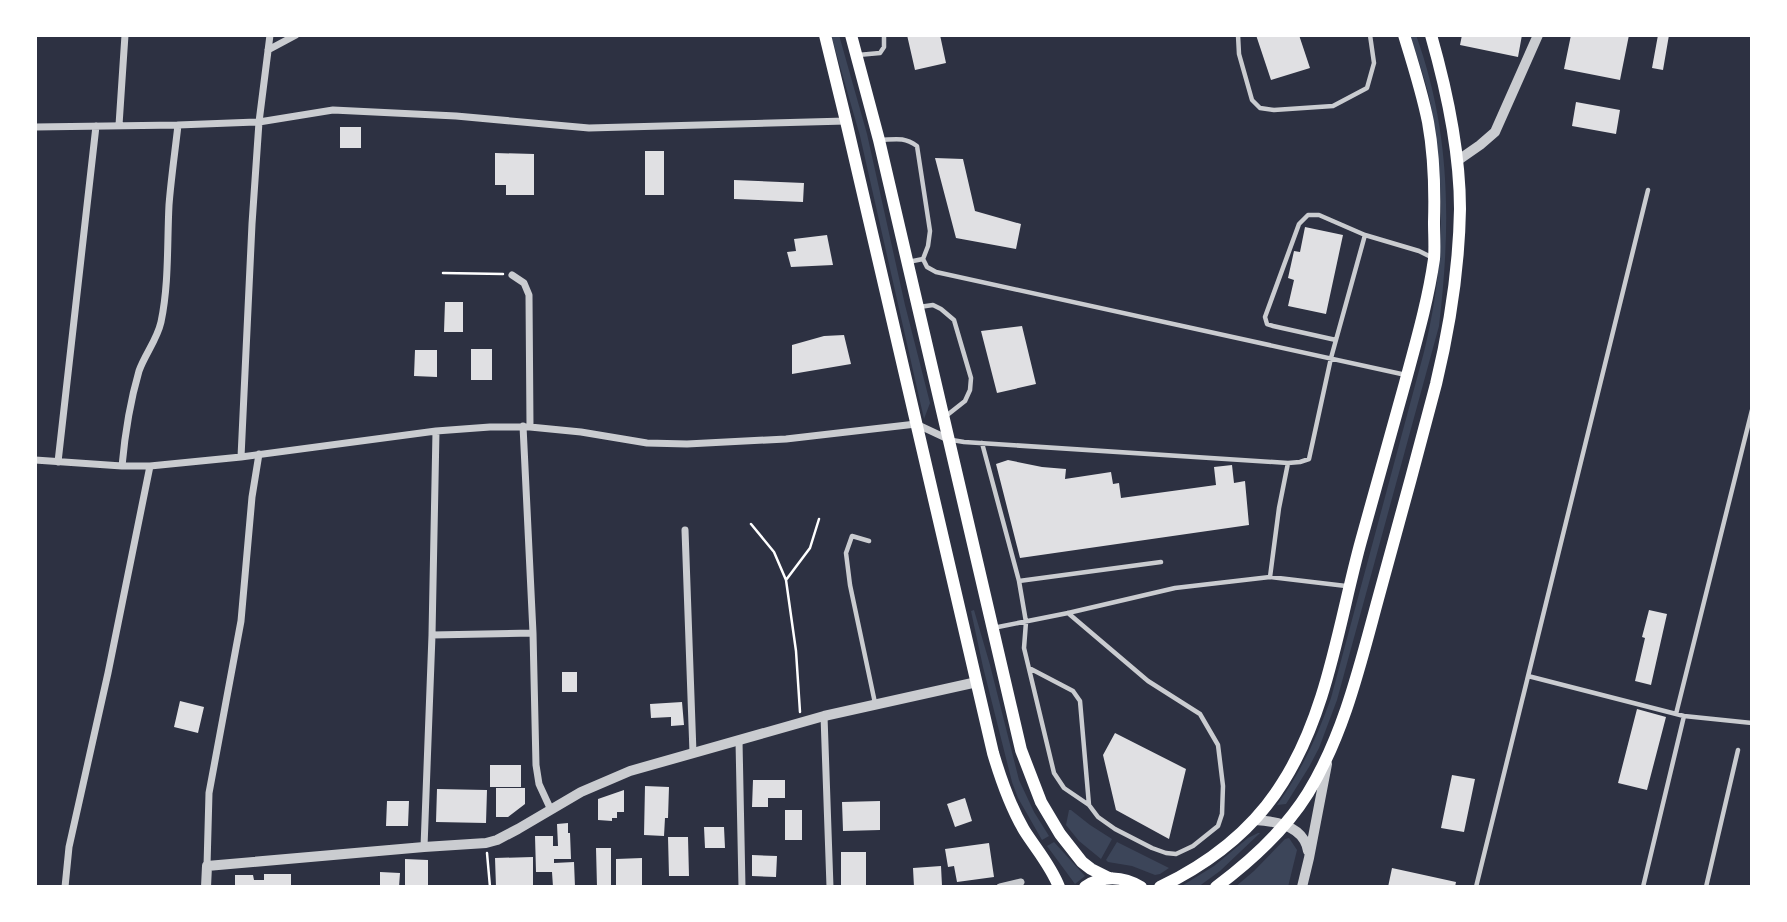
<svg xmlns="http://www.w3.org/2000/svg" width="1787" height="922" viewBox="0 0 1787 922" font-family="Commissioner,sans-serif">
<rect width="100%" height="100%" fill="#2d3142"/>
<path fill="#3c4559" d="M831 35H839L867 134 905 305 930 403 924 419 860 136Z
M1410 35H1416C1451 132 1451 225 1439 326L1337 700 1319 748 1309 767 1286 804 1277 805C1301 772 1317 737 1331 698L1424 352C1444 270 1446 195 1432 112 1428 86 1418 60 1410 35Z
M974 610 990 665 1019 780 1034 812 1049 836 1042 840 1018 798 1012 782 983 667 971 611Z
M1069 810H1071L1090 825 1112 839 1101 859 1079 841 1066 825Z
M1258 833H1260L1259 834 1220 871 1198 887H1180L1214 866 1248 838Z
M1289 838 1297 850 1288 887H1235L1254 871 1285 839Z
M1054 842 1085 876 1075 884 1047 846Z
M1117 842 1169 868 1160 874 1155 875 1132 866 1108 862 1106 860Z"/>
<path fill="#e0e0e3" d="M907 35H940L946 63 915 70Z
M1256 35H1299L1310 68 1271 80Z
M1462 35H1522L1518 57 1460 45Z
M1571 35H1629L1620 80 1564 69Z
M1658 35H1669L1663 70 1652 68Z
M1576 102 1620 110 1616 134 1572 126Z
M340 127H361V148H340Z
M645 151H664V195H645Z
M495 153 534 154V195H506V185H495Z
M935 158 963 159 975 211 1021 224 1016 249 956 238Z
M734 180 804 183 803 202 734 199Z
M1305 227 1343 235 1326 314 1288 306 1294 280 1288 278 1294 251 1300 252Z
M827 235 833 265 791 267 787 252 796 251 794 239Z
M445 302H463V332H444Z
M1022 326 1036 384 997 393 981 331Z
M844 335 851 364 792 374V345L824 336Z
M471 349H492V380H471Z
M415 350H437V377L414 376Z
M1008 460 1042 467 1066 469 1065 479 1111 472 1113 484 1119 483 1121 498 1216 485 1214 467 1232 465 1234 483 1245 481 1249 525 1020 558 996 464Z
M1649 610 1667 614 1651 685 1635 681 1645 638 1642 637Z
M562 672H577V692H562Z
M180 701 204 707 198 733 174 727Z
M682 702 684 725 671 726V717L651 718 650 704Z
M1637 709 1666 717 1647 790 1618 783Z
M1115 733 1186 769 1169 839 1116 810 1103 755Z
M490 765H521V787H490Z
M1452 775 1475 779 1464 832 1441 828Z
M753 780H785V798H768V807H752Z
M645 786 669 787 668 818H665L664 836 644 835Z
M496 788H525V804L508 817H496Z
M437 789 487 790 486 823 436 822Z
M624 790V812H617V818H612V821L598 820V799Z
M965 798 972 821 955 827 947 804Z
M387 801H409L408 826H386Z
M880 801V830L843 831 842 802Z
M785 810H802V840H785Z
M568 823V833H570L571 859H554V863L574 862 575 887H553L552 872H536L535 836H553V846H558L557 824Z
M704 827H724L725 848H705Z
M668 837H688L689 876H669Z
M989 843 994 877 957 882 954 866 948 867 945 849Z
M596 848H611V887H597Z
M841 852H866V887H841Z
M752 855 777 856 776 877 752 876Z
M533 857V887H496L495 858Z
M642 858V887H616V859Z
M405 859 428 860V886H405Z
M941 866 942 886 914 887 913 868Z
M1392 868 1456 882 1455 887H1388Z
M380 872 400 873 399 887H380Z
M264 874H291V887H235V875H253L254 880H264Z"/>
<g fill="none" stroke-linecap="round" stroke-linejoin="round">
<path stroke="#fff" stroke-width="2.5" d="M443 273 503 274
M751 524 774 552 786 580 796 651 800 712
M786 580 810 548 819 519
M487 853 490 887"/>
<path stroke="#caccd0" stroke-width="4.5" d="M1238 35 1239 54 1252 100 1260 108 1274 110 1333 106 1367 88 1374 63 1370 35
M858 55 880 53 884 47V35
M882 140C897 139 904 137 917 146L930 231 928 246 923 259 908 262
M923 259 927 267 936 272 1406 375
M919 307 933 305 941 309 954 320 971 378 970 390 965 401 946 416
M1336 340 1273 326 1267 324 1265 317 1299 224 1308 215H1319L1365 235
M952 440 964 442 1288 463
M982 443 1019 581 1026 622 1024 648 1054 773 1064 788 1089 805 1098 817 1115 829 1152 848 1166 853 1176 854 1193 846 1218 826 1222 814 1223 786 1218 745 1200 714 1148 681 1068 613
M869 541 852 536 846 553 850 585 875 703
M1270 577 1279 508 1288 463 1300 462 1309 459 1331 358 1365 235 1419 251 1433 258
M1019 581 1161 562
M993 628 1068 613 1175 588 1270 577 1346 586
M1031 669 1073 691 1080 701 1089 805
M1528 676 1684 716 1752 723
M1676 714 1752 410
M1476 887 1648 190
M1643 887 1684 716
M1706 887 1738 750"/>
<path stroke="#caccd0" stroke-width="7" d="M268 50 296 35
M119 125 125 35
M35 127 178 125 259 122 333 110 456 116 589 128 846 121
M512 275 524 283 529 295 530 427
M523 426 533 633 536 765 539 784 551 810
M241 457 252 224 259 122 270 35
M35 460 122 466H150L241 457 436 431 490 427H530L581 432 647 443 687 444 786 439 916 424 948 439
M58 462 96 126
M122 466C125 433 130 402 139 371 145 354 157 340 161 322 169 284 167 244 169 205 171 179 175 152 178 125
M685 530 693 753
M432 635 533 633
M824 716 830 887
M739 741 742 887
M424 847 432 635 436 431
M207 866 209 793 241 621 252 497 259 454
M65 887 69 847 108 673 150 466
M1000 887 1021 882"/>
<path stroke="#caccd0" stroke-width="10" d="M1457 161 1480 145 1495 132 1538 35
M1255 820C1276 821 1304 826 1308 851
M206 887 207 866 424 847 486 843 497 840 518 829 581 792 630 771 824 716 977 682
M1302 887 1309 858 1327 764"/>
<path stroke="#fff" stroke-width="12" d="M1160 887C1210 863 1254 829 1283 782 1328 711 1339 621 1361 541 1376 488 1390 436 1405 383 1416 342 1428 301 1434 259 1435 247 1434 234 1434 222 1435 189 1434 155 1428 122 1422 92 1413 64 1404 35
M1216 887C1251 861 1285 830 1308 793 1344 734 1360 665 1378 599 1398 527 1417 456 1436 384 1450 326 1459 268 1460 209 1460 150 1447 91 1431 35"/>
<path stroke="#fff" stroke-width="12" d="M825 35 846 121 993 753C1001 780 1010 806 1024 830 1036 849 1051 866 1059 887
M851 35 879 140 1021 750 1041 802 1060 834 1082 862 1091 869 1109 878
M1085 887C1103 875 1123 876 1141 887"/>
</g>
<rect width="1787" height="922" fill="none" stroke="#ffffff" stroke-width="74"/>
</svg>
